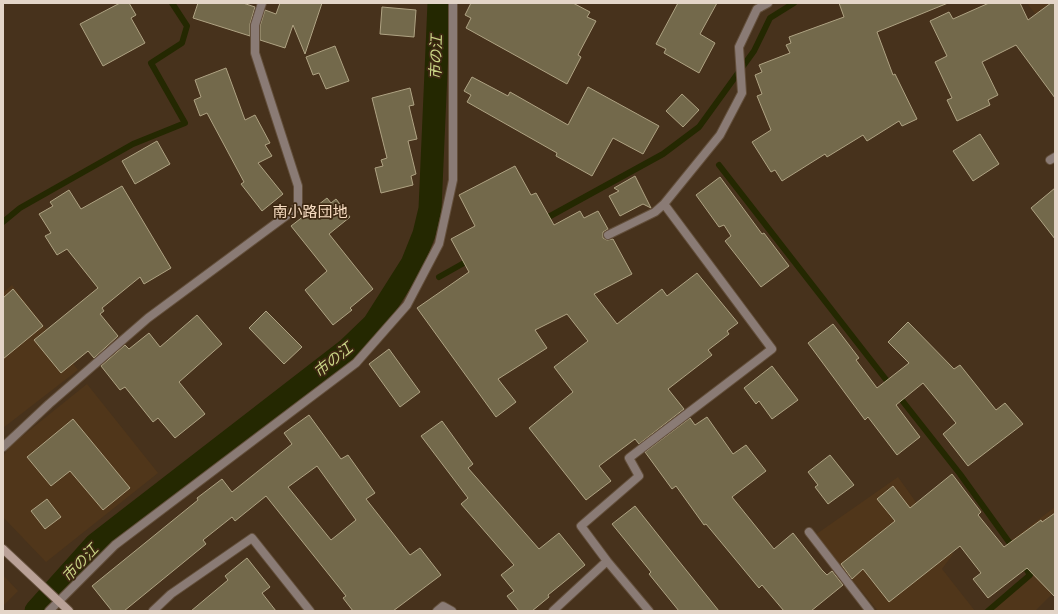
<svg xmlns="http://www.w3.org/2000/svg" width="1058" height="614" viewBox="0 0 1058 614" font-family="'Zilla Slab','Noto Sans JP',serif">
<rect width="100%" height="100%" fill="#47321c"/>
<path fill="#50361a" d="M1028 3H1055V38L1029 6Z
M12 285 78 370 3 428V293Z
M87 384 158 473 46 562 3 517V457L10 446Z
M898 477 953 554 942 569 975 611H878L815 535Z
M1055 507V591L1035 611H988L1030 575 1009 542Z
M3 575 18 591 3 606Z"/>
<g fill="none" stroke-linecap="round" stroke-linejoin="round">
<path stroke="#242801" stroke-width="6" d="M719 165 891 386
M543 220 663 154 699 127 754 51 770 18 794 3
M3 222 20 208 133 144 185 123 151 63 182 43 187 26 172 3
M439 277 471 259
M897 394 960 474 1014 549
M988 611 1030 575 1022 562"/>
<path stroke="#242801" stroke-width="23" d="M36 611 96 544 348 349 374 324 412 264 424 234 430 209 439 3"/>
</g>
<path fill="#73694b" stroke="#afa383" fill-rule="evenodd" d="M120 3H129L136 15 131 18 145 43 103 66 80 24Z
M198 3H243L255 7 250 24V36L193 18Z
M280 3H322L305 54 293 25 285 48 260 40V26L265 10 276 14Z
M471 3H573L590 12 587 17 596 21 578 55 581 57 567 84 466 28 471 18 465 15Z
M678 3H717L700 34 715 43 699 73 664 53 666 49 656 44Z
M839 3H948L877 32 893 75 895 74 917 119 902 126 899 121 867 141 863 135 827 157 825 154 782 181 775 170 771 172 752 142 771 130 757 96 762 94 755 75 762 72 759 65 790 53 786 45 791 43 789 37 844 17Z
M989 3H1020L1028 20 1051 3H1055V98L1016 45 982 62 998 95 988 100 990 105 957 121 947 100 952 98 935 62 947 56 930 21 949 12 953 19Z
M382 7 416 10 414 37 380 34Z
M335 46 349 81 326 89 319 73 313 75 306 57Z
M226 68 245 120 255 115 270 143 265 145 272 156 258 163 283 194 262 211 241 184 244 182 207 113 200 116 194 100 201 97 195 80Z
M472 77 508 96 510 92 568 125 588 87 659 126 643 154 613 138 592 176 556 156 557 153 467 102 471 95 464 91Z
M410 88 414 105 409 106 417 139 408 141 416 174 411 176 413 185 381 193 375 168 383 166 381 160 387 158 372 98Z
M682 94 699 110 683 127 666 111Z
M980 134 999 164 973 181 953 151Z
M157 141 170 164 135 184 122 161Z
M515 166 531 195 536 193 554 225 580 211 584 218 598 211 608 229 603 232V238L607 240 613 239 632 274 594 294 617 324 662 289 667 296 697 273 738 323 727 331 729 334 708 350 712 355 668 389 684 409 639 444 635 439 599 466 611 481 586 500 529 428 573 392 554 367 588 341 567 314 535 330 547 348 498 379 516 402 496 417 417 308 469 272 451 239 475 226 459 195Z
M635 176 651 208 643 204 620 216 609 196 619 191 614 188Z
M720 177 762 234 764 233 789 266 761 287 725 241 731 236 724 225 719 227 696 195Z
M122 186 171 268 144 284 140 277 102 308 104 311 100 314 118 336 94 358 88 351 61 373 34 340 98 288 67 249 57 255 45 236 51 233 39 214 53 206 50 202 69 190 81 209Z
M1055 188V239L1031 208Z
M327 198 331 203 336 199 350 217 329 234 373 289 350 308 352 310 333 325 305 290 327 271 291 226Z
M13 289 43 326 3 359V298Z
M266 311 302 347 284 364 249 328Z
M197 315 222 344 179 382 205 414 175 438 158 418 153 422 125 387 120 390 101 366 125 345 129 349 149 333 160 347Z
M908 322 954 369 960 365 996 410 1005 403 1023 424 968 466 943 434 956 423 923 383 896 405 920 437 897 455 868 417 865 420 808 343 833 324 859 358 856 360 877 388 909 363 888 342Z
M389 349 420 392 400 407 369 364Z
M772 366 798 400 772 419 759 401 756 404 744 388Z
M309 415 341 459 348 455 375 493 366 499 410 555 420 548 441 575 393 611H353L343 598 346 596 266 496 235 521 232 517 203 540 206 544 124 611H112L92 586 198 500 197 498 222 479 232 492 292 444 284 433ZM317 466 356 520 331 540 288 487Z
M707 417 733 454 746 445 766 471 732 497 774 549 793 533 822 570 827 575 832 571 843 585 811 611H784L762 585 759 588 706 524 704 525 676 486 672 489 645 452 690 418 695 425Z
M73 419 130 488 103 510 70 471 51 486 27 457Z
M442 421 473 464 468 468 539 549 559 533 585 565 548 595 549 597 532 611H519L507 596 514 591 501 575 514 565 461 504 468 498 421 436Z
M830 455 854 485 828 504 815 487 818 485 808 472Z
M952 474 981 512 978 515 1004 547 1041 520 1042 522 1055 513V597L1027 568 988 598 973 579 981 573 960 546 889 602 863 569 852 579 841 564 895 521 877 499 893 486 910 508Z
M47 499 61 517 45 529 31 511Z
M635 506 678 560 719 611H679L649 574 651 572 612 524Z
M247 558 270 587 262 593 276 611H191L228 580 225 576Z"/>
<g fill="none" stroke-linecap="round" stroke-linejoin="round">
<g stroke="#634f3b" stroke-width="10">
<path id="lane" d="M49 611 115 545 356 363 407 305 439 244 453 180V3"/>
</g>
<g stroke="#634f3b" stroke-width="10">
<path id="street" d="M1050 160 1055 157
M608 235 655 212 664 204
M3 447 49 404 148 318 298 207V186L255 53V25L262 3
M809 532 870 611
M607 561 649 611
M153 611 171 594 252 538 310 611
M437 611 443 606 452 611
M553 611 607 561 581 526 639 476 629 458 772 349 664 204 720 135 742 93 739 47 757 9 768 3"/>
</g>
<g stroke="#634f3b" stroke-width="10">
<path id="secondary" d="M3 549 69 611"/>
</g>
<use href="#lane" stroke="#8a7b75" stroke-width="8"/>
<use href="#street" stroke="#8a7b75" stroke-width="8"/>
<use href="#secondary" stroke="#b9a197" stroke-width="8"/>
</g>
<g text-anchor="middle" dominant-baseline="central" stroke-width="3.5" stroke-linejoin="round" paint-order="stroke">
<g font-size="15" font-style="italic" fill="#c9d485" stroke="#3d2812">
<text transform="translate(436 57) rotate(-88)">市の江</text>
<text transform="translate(333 360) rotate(-39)">市の江</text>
<text transform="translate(80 563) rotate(-47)">市の江</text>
</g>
<g font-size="15" fill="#f9dec3" stroke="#3d2812">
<text x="310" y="212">南小路団地</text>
</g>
</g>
<rect width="1058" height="614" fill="none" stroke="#e3d5c8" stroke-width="8"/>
</svg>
